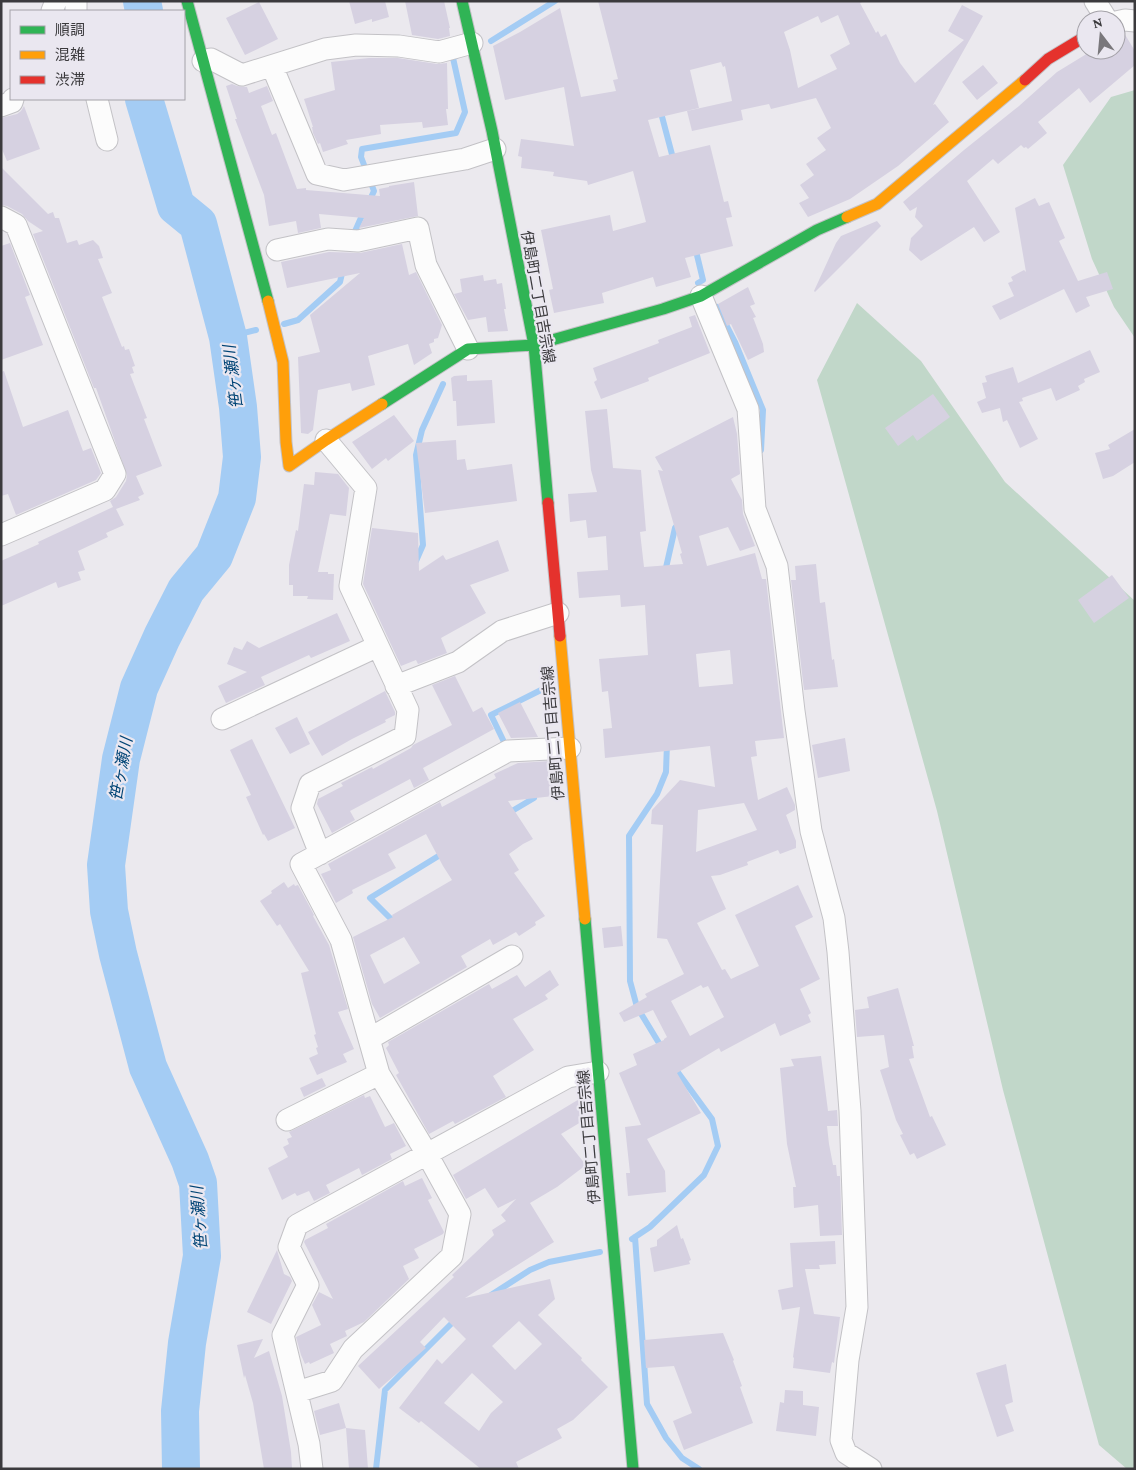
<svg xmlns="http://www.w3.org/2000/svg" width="1136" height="1470" viewBox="0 0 1136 1470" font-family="'Crimson Pro','Noto Sans JP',serif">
<rect width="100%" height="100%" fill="#ebe9ee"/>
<path fill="#c1d7c9" d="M1135 90V338L1114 307 1092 259 1063 165 1111 97Z
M857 303 921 361 1005 482 1135 601V1469H1127L1099 1445 1003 1090 937 811 817 380Z"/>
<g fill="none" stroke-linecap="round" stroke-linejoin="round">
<path stroke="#a4ccf4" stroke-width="6" d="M491 41 555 1
M660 109 674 162
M369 202 374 191 361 157 362 149 456 133 465 112 453 58 458 55
M352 238 364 211
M695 247 703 280 698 283
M717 307 735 342 763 410 761 450
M284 324 298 320 340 282 343 269
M228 337 256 330
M416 561 423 545 416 455 422 430 443 384
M665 572 675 528 680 522
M505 744 491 715 545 688 547 675
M507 814 534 798 531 792
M396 924 370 898 445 852
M662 1048 637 1007 630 981 629 836 657 794 666 772 667 743
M635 1237 647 1404 666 1438 682 1458 699 1469
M632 1239 650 1227 704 1175 718 1146 712 1119 674 1067
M491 1295 530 1270 549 1262 600 1252
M376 1469 385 1390 456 1319"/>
<path stroke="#a4ccf4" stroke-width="38" d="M142 1 144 11
M144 99 176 206 198 224 228 337 238 407 242 457 237 498 214 556 186 590 162 637 139 688 121 759 106 865 109 911 118 954 148 1067 190 1160 198 1183 202 1256 187 1343 180 1411 181 1469"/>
</g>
<path fill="#d6d1e1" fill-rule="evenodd" d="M349 1H385L389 17 372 22V19L355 24Z
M405 1H444L450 28H449L450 36 438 39 412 35Z
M598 1H864L860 3 876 33 878 31 881 37 886 34 900 63 915 83 964 40 948 31 962 5 983 16 933 105 935 104 949 122 898 166 850 199 808 217 799 203 809 198 800 185 814 175 806 164 826 150 817 138 831 128 816 98 771 109 769 104 741 110 743 120 692 131 687 111 732 101 725 66 723 67 721 62 690 70 699 108 648 120 659 157 710 145 724 202 728 201 732 217 726 218 733 246 685 258 691 277 656 287 653 277 602 293 604 303 554 313 549 290 553 289 541 230 610 215 613 231 646 222 633 171 588 185 587 181 553 176 554 172 521 168 522 157 518 156 521 139 574 146 564 87 505 100 493 46 520 32 560 8 581 97 616 91 613 80 618 79ZM838 15 850 44 830 55 837 69 798 88 790 50 784 32 818 16 821 23Z
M259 2 278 39 245 55 226 18Z
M1124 33 1135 51V65L1090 103 1079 88 1038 122 1047 133 1028 149 1026 147 1024 148 1021 145 998 164 993 159 967 181 1000 232 984 242 974 227 921 261 909 250 911 238 923 226 915 217 917 207 910 211 903 202 964 150 1019 106 1057 72 1093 50H1116V34Z
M369 58H398L437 64 447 63 448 109H446L448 125 423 128 422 122 380 125 381 134 346 140 348 144 323 152 320 143 318 144 313 133 312 127H313L304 99 335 90 331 62Z
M983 65 998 83 977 100 962 82Z
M232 84 237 86 247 87 249 93 267 86 273 101 261 106 272 135 276 133 297 189 306 188V190L380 196 379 189 389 187V186L414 182 418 216 359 228 364 218 319 214 321 228 298 233 296 221 269 226 264 195 235 119H237L226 86Z
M24 106 40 149 7 161 1 147V118L17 114 21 111Z
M1 167 48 214 53 212 55 218H59L67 243 77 240 79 245 93 240 99 246 103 258 98 259 112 293 102 297 122 347 124 346 125 350 129 349 135 366 132 367 134 373 130 374 147 418 144 419 162 466 136 476 144 494 138 497 140 500 116 509 124 525 106 533 108 537 78 551 85 570 78 572 81 580 58 588 56 582 1 606V561L39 544 38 542 113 507 110 501 116 497 126 481 127 475 96 388H94L33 234 43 231 28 221 22 214 7 206 1 205Z
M1035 198 1039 206 1049 202 1065 238 1059 241 1078 281 1107 272 1113 289 1086 297 1090 306 1076 313 1064 289 1000 320 992 306 1014 296 1008 283 1013 281 1011 277 1024 270 1026 272 1015 208Z
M877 221 881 226 815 292 814 291 836 243 841 236Z
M10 243 30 295 25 297 43 345 1 360V246Z
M402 244 409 275 416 272 442 325 438 338 434 339V342L429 344 432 353 414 365 408 344 368 356 375 385 352 391 350 383 318 390 313 430 308 434 301 433 298 357 320 352 310 315 360 273 287 288 281 262 329 252 360 253Z
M483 275 484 281 496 279 497 284 502 283 506 309H504L508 331 488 332 486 317 468 320 454 294 462 292 460 279Z
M748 287 755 304 750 306 756 317 753 318 754 320 763 344 764 352 748 360 731 324 727 326 718 304Z
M695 315 710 353 648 378 649 381 601 399 594 382 597 380 593 368 659 343 658 340 692 327 689 317Z
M1090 350 1100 372 1084 379 1085 382 1078 386 1080 390 1056 401 1051 388 1022 398 1023 401 1019 402 1038 439 1020 448 1007 420 1003 422 1000 408 982 413 977 402 986 398 982 383 987 382 985 376 1013 367 1018 383Z
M4 371 23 427 68 410 83 451 91 448 101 473 96 480 16 515 8 494 1 496V372Z
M467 375V381L492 380 495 423 457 426 456 401H453L451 378 454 376Z
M933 394 950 417 917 441 913 435 898 446 885 428Z
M607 409 613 468 641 470 646 531 640 532 644 567 683 564 680 554 682 553 658 470 663 471 655 457 733 417 737 434 740 474 731 479 742 500 743 514 755 546 740 551 728 527 699 536 707 566 755 553 762 579H766L784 738 755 741 757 756 751 757 758 800 787 787 795 805V810L786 815 796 841V848L780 854 778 850 747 862 748 865 720 875 711 876 726 909 697 923 722 970 725 969 731 979 759 966 735 915 798 885 813 917 795 926 820 979 800 989 811 1013 808 1015 811 1022 780 1036 775 1023 721 1052 719 1048 677 1073 701 1113 647 1139 665 1171 666 1192 628 1196 626 1173H630L625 1127 641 1125 619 1073 637 1065 633 1054 664 1040V1039L667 1037 653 1010 624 1022 619 1013 647 997 645 994 684 974 667 939 657 938 663 825 651 824 652 810 680 780 715 787 710 746 605 758 603 729 612 728 608 691 602 692 599 659 648 655 645 605 621 607 620 595 579 598 577 572 608 570 606 536 588 538 586 520 570 522 568 494 597 492 591 470 585 411ZM730 650 733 684 699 687 696 654ZM744 803 757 830 696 852 698 810ZM701 985 703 988 708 986 724 1017 690 1036 671 1001Z
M394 415 414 441 388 461 386 458 372 469 352 442Z
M1135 429V462L1113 476 1103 479 1095 453 1110 449 1108 445Z
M456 440 457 460 465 459 467 470 512 464 517 501 425 513 416 443Z
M315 472 338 474 349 488 346 516 330 514 318 572H328V574H334L333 600 307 599 308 596H293V585H289V565L296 530 298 531 304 484 314 485Z
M372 528 418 533 419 571 443 555 446 560 498 540 509 571 470 585 486 613 441 638 447 653 421 663 418 664 416 660 401 666 363 584Z
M816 564 820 603 825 602 832 660 834 659 838 687 804 690 791 580H796L795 566Z
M1112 575 1129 598 1094 623 1078 600Z
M337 613 350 641 311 658 309 655 261 677 265 685 226 703 218 686 247 672 227 664 234 647 242 650 247 641 259 648Z
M455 676 473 712 482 707 494 729 423 768 429 780 414 788 410 779 350 811 355 820 332 833 317 804 318 799 343 786 341 783 372 767 373 769 411 748 413 745 452 725 432 685Z
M385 691 395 712V715L385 720 386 722 352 739 322 756 308 732Z
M520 702 538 737 511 738 498 713Z
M297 717 310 744 290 754 275 728Z
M845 738 850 771 818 778 812 745Z
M252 739 295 828 268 841 264 834 263 835 246 797 251 795 230 750Z
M551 761 554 796 508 801 533 839 523 844 509 854 519 870 514 873 545 916 535 922 536 925 519 936 516 932 493 945 490 939 461 956 467 967 380 1018 372 1004 353 937 393 917 392 915 452 880 443 866 426 834 388 854 396 868 352 890 353 893 336 903 321 874 331 870 328 864 440 802 442 807 496 778 494 774 518 763ZM404 937 420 963 384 984 370 955Z
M284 882 288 888 294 884 295 886 298 885 314 915 313 916 329 945 348 1009 338 1012 354 1049 343 1054 347 1062 317 1075 309 1058 318 1054 316 1048 318 1047 314 1035 316 1034 301 973 309 971 280 924 277 926 260 901 272 893 271 891Z
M621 926 623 946 604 948 602 928Z
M550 970 559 985 545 995 548 999 513 1019 534 1050 493 1076 506 1097 455 1124 453 1121 429 1134 396 1075 399 1073 386 1048 389 1045 388 1042 489 984 492 989 517 975 525 987Z
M898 988 914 1046H912L914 1058 909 1059 930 1117 932 1116 946 1145 917 1159 914 1153 910 1155 900 1135 903 1134 896 1120 880 1070 889 1067 884 1035 857 1037 855 1010 869 1008 867 997Z
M821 1056 828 1111 837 1110 838 1126H827L829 1144 833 1165H836L837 1176H840L842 1235 820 1236 818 1205 794 1208 793 1187H796L787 1144 780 1068 794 1066 791 1059Z
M322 1078 326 1086 304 1097 300 1088Z
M364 1095 365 1098 370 1096 385 1127 394 1123 406 1146 390 1154 392 1159 362 1175 359 1168 326 1185 330 1193 314 1201 309 1191 297 1196 295 1193 282 1200 268 1168 288 1157 283 1147 289 1144 287 1139 292 1137 289 1132Z
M581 1098 585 1105 586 1119 561 1134 586 1165 557 1187 530 1203 554 1242 465 1298 550 1279 555 1299 538 1315 582 1358 581 1360 608 1387 573 1420 557 1429 562 1438 516 1462 519 1469H481L421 1421 419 1423 399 1408 437 1359 442 1364 466 1339 444 1317 420 1342 426 1348 379 1389 358 1366 454 1277 452 1275 494 1235 492 1230 506 1221 501 1215 516 1199 498 1208 485 1188 466 1199 453 1175ZM519 1321 542 1344 515 1370 492 1346ZM472 1373 503 1402 491 1413 479 1431 444 1403Z
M422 1178 432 1198 428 1200 444 1232 443 1234 414 1249 419 1258 403 1266 409 1279 364 1322 345 1331 347 1336 330 1344 334 1353 310 1364 309 1362 305 1364 301 1355 296 1337 321 1325 312 1305 319 1292 333 1299 304 1242 305 1240 328 1228 326 1224 403 1181 405 1186Z
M677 1225 681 1239 683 1238 691 1260 689 1261 690 1264 654 1272 650 1248 657 1246V1240Z
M835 1241 836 1264 819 1265 820 1269H805L814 1314 840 1317 834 1363 832 1362 830 1373 793 1368 794 1358 793 1357 800 1307 782 1310 778 1290 793 1287 790 1243Z
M277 1250 284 1274 290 1277 292 1281 271 1324 247 1312Z
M723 1333 734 1360 733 1361 742 1386 740 1387 753 1423 684 1450 673 1421 692 1413 674 1366 646 1368 644 1340Z
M263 1339 254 1358 269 1351 282 1396 291 1452 292 1469H264L253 1403 245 1375 244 1378 237 1345Z
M1006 1364 1013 1402 1005 1405 1014 1431 997 1437 976 1373Z
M785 1390 803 1391V1405L819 1407 816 1436 776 1431 780 1402 784 1403Z
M339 1403 346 1428 365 1430 368 1469H349L346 1428 320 1435 314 1411Z"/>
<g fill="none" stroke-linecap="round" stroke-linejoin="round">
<g stroke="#c3c2c6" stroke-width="23">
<path id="street" d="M1095 1 1107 20
M52 11 56 1
M76 11V1
M1116 22 1125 20 1135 21
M203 61 211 59 242 75 325 49 356 45 399 46 439 52 472 43
M272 66 317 174 344 180 465 159 495 149
M97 99 107 140
M1 106 12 102 13 99
M1 217 16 225 115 474 105 490 1 535
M277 250 328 239 358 241 418 228 426 265 468 349
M701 296 748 409 755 509 777 566 794 711 811 831 834 918 838 952 850 1111 857 1307 848 1360 841 1440 846 1453 871 1469
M396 686 458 662 502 631 558 613
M222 719 378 646
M320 854 302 808 310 784 405 736 408 710 350 586 366 488 326 440
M369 1039 512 956
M287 1120 379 1074
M297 1392 332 1381 353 1349 452 1256 460 1214 427 1154 379 1074 341 940 301 864 508 751 570 748
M312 1469 309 1444 283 1335 308 1285 289 1247 297 1225 568 1077 598 1072"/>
</g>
<g stroke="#c3c2c6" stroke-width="13">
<path id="fast" d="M187 1 268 301
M462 1 492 131 534 345 548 503
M382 404 468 349 534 345 663 309 701 296 817 230 847 217
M585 919 633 1469"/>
</g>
<g stroke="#c3c2c6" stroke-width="13">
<path id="slow" d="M847 217 877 204 1025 80
M268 301 283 362 286 442 289 466 326 440 382 404
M560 636 585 919"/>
</g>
<g stroke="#c3c2c6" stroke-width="13">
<path id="jam" d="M1025 80 1048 59 1086 36
M548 503 560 636"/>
</g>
<use href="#street" stroke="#fcfcfc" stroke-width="21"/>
<use href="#fast" stroke="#30b455" stroke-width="11"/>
<use href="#slow" stroke="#ff9f0a" stroke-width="11"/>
<use href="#jam" stroke="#e5322d" stroke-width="11"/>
</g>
<g text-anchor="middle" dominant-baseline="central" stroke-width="4.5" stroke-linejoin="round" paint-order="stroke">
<g font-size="15" fill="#3b3a3d" stroke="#eae7f0">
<text transform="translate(538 297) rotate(80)">伊島町二丁目吉宗線</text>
<text transform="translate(553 733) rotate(-95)">伊島町二丁目吉宗線</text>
<text transform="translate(589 1137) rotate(-95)">伊島町二丁目吉宗線</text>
</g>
<g font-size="16" font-style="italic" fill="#004475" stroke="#eae7f0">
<text transform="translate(233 377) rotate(-97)">笹ヶ瀬川</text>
<text transform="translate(121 769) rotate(-80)">笹ヶ瀬川</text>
<text transform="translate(199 1218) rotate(-94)">笹ヶ瀬川</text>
</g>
</g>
<rect width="1136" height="1470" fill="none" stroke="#3b3a3d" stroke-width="5"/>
<rect x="10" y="10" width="175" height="90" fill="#eae7f0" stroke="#a4a2a8"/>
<rect x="20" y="26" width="25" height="8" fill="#30b455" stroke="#a4a2a8"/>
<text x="55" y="35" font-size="15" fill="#3b3a3d">順調</text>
<rect x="20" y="51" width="25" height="8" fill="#ff9f0a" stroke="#a4a2a8"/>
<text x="55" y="60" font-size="15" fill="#3b3a3d">混雑</text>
<rect x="20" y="76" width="25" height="8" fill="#e5322d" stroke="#a4a2a8"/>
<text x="55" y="85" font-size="15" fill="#3b3a3d">渋滞</text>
<g transform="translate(1101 35) rotate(344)"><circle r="24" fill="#eae7f0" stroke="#a4a2a8"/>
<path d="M0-4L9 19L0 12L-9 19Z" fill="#79777b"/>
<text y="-8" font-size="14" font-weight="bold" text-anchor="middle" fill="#3b3a3d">N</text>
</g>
</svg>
